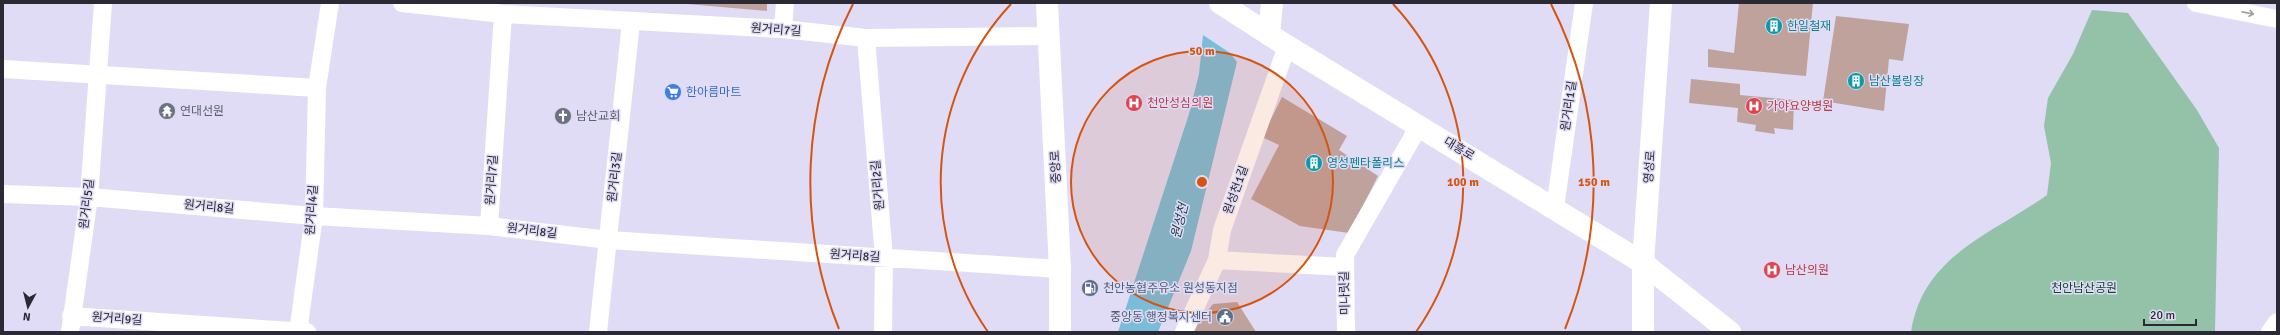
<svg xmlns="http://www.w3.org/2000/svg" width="2280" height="335" viewBox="0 0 2280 335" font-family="Signika,'Noto Sans KR',sans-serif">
<rect width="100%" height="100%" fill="#e0dcf6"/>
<path fill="#93c2a8" d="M2092 10 2128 13 2197 110 2219 148 2215 332H1911C1923 255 1991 235 2047 195L2051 163 2044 126 2048 98 2073 54Z"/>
<path fill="#79bddb" d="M1203 35 1230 53 1237 62 1191 251 1158 332H1118L1189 114 1199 74Z"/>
<path fill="#bfa29c" d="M676 3H767V11Z
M1739 3H1813L1806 76 1708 67V49L1734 53Z
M1836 16 1909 24 1903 61 1889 59 1884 111 1823 101Z
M1691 79 1740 84V95L1794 100 1793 130 1774 128 1775 134 1755 131 1756 125 1737 122 1738 108 1689 103Z
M1282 97 1347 136 1339 150 1378 176 1349 233 1300 226 1251 199 1279 145 1262 137Z
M1237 302 1256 332H1192V330L1213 304Z"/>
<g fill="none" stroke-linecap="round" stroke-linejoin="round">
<path stroke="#fff" stroke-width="18" d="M402 3 503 14 783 29 866 38 1050 36
M2196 3 2277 19
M783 29 785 3
M866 38 884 258 883 332
M3 69 317 88
M3 194 89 197 314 216 489 226 609 240 1060 269
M1555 208 1584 3
M489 226 503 14
M1217 260 1345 267
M71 316 307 332
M70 332 89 197 103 3
M298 332 314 216 317 88 330 3
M598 332 631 22
M1184 332 1217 260 1222 230 1287 46
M1346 332 1345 255 1419 126
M2270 332 2277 322"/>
<path stroke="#fff" stroke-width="22" d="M1047 3 1060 269V332
M1220 3 1287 46 1643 263 1730 332
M1269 35 1272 3
M1643 332V263L1661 3"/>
</g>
<defs><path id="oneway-shaft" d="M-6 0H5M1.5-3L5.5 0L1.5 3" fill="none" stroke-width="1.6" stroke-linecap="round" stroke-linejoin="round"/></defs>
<use stroke="#a09fa3" href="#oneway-shaft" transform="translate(2248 13) rotate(11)"/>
<circle cx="1202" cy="182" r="131" fill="#d55410" fill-opacity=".12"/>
<g fill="none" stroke="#d55410" stroke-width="2">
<circle cx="1202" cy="182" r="131"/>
<path d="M988 332A261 261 0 0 1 1011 4M1393 4A261 261 0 0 1 1416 332"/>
<path d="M839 329A392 392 0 0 1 853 4M1551 4A392 392 0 0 1 1565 329"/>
</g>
<defs>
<g id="building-disc" transform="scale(0.9)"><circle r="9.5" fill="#0f9aa8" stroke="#e0dcf6"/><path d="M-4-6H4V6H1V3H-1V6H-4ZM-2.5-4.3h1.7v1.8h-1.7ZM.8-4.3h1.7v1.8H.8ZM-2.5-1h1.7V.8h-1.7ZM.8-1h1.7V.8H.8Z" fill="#fff"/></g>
<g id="supermarket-disc" transform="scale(0.9)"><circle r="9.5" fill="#3f7fe0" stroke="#e0dcf6"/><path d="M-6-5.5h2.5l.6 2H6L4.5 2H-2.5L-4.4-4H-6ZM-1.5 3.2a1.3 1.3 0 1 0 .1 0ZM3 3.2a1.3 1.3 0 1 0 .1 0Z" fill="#fff"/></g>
<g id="hospital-disc" transform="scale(0.9)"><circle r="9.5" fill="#e0444e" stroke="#e0dcf6"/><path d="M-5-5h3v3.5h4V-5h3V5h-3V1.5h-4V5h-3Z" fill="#fff"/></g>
<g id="temple-disc" transform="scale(0.9)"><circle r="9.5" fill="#6b7280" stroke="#e0dcf6"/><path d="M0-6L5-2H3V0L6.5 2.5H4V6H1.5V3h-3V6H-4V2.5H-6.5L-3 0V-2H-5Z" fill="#fff"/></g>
<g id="church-disc" transform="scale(0.9)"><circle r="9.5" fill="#6b7280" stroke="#e0dcf6"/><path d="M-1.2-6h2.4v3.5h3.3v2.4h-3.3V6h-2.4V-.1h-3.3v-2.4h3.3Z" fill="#fff"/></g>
<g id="fuel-disc" transform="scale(0.9)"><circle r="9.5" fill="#5c6f8a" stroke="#e0dcf6"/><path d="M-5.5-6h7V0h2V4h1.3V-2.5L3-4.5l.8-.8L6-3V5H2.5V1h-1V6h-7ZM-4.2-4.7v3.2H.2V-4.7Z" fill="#fff"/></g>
<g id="civic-disc" transform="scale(0.9)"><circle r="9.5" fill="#5c6f8a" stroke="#e0dcf6"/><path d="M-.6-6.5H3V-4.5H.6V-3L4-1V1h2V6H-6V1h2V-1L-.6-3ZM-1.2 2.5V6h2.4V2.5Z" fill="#fff"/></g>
</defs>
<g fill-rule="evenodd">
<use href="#building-disc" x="1774" y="26"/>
<use href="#building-disc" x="1856" y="81"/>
<use href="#supermarket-disc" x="673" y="92"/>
<use href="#hospital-disc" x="1134" y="103"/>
<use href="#hospital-disc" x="1754" y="106"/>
<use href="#temple-disc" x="167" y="111"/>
<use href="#church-disc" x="563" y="116"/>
<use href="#building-disc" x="1314" y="163"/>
<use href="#hospital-disc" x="1772" y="270"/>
<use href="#fuel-disc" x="1090" y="288"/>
<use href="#civic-disc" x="1225" y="317"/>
</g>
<g text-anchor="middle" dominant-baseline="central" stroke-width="3" stroke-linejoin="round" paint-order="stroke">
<g font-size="12" fill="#0d838f" stroke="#e0dcf6" text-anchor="start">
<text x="1787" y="26">한일철재</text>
<text x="1869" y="81">남산볼링장</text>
<text x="1327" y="163">영성펜타폴리스</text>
</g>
<g font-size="12" fill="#2b2933" stroke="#e0dcf6">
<text transform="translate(776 30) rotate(4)">원거리7길</text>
<text transform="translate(1569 106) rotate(-82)">원거리1길</text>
<text transform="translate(1459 149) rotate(31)">대흥로</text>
<text transform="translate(1056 167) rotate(-93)">중앙로</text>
<text transform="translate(1650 167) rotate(-86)">영성로</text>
<text transform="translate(615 177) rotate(-84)">원거리3길</text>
<text transform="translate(492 180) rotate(-86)">원거리7길</text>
<text transform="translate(878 185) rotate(-95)">원거리2길</text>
<text transform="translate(1236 190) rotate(-70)">원성천1길</text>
<text transform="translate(87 204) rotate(-83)">원거리5길</text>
<text transform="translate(209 207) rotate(5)">원거리8길</text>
<text transform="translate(312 210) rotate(-86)">원거리4길</text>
<text transform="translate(532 231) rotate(7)">원거리8길</text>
<text transform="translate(855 256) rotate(4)">원거리8길</text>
<text transform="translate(1345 293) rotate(-91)">미나릿길</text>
<text transform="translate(117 319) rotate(4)">원거리9길</text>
</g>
<g font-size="12" fill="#366cbe" stroke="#e0dcf6" text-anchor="start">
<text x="686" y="92">한아름마트</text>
</g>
<g font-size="12" fill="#be3a42" stroke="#e0dcf6" text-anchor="start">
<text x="1147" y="103">천안성심의원</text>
<text x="1767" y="106">가야요양병원</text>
<text x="1785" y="270">남산의원</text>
</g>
<g font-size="12" fill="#5b616d" stroke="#e0dcf6" text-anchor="start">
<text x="180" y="111">연대선원</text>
<text x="576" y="116">남산교회</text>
</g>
<g font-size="12" fill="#4e5e75" stroke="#e0dcf6" text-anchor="start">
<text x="1103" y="288">천안농협주유소 원성동지점</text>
<text x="1212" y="317" text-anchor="end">중앙동 행정복지센터</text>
</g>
<g font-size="12" fill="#144630" stroke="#e0dcf6">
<text x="2084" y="288">천안남산공원</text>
</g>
<g font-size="13" font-style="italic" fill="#193946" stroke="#e0dcf6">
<text transform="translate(1180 221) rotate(-76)">원성천</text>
</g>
</g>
<circle cx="1202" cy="182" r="6" fill="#d55410" stroke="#e0dcf6" stroke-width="2"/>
<g font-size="12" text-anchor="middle" font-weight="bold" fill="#d55410" stroke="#e0dcf6" stroke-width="3" stroke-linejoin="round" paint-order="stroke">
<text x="1202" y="55">50 m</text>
<text x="1463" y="186">100 m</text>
<text x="1594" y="186">150 m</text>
</g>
<rect width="2280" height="335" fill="none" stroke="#2b2933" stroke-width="8"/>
<g transform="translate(28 307) rotate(187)" stroke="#e0dcf6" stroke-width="3" paint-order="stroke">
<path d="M0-3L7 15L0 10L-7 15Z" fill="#2b2933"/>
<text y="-6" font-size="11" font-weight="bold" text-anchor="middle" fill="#2b2933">N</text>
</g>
<path d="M2144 319v6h52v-6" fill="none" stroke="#2b2933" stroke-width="2"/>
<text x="2150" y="319" font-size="12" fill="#2b2933" stroke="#e0dcf6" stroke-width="3" paint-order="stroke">20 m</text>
</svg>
